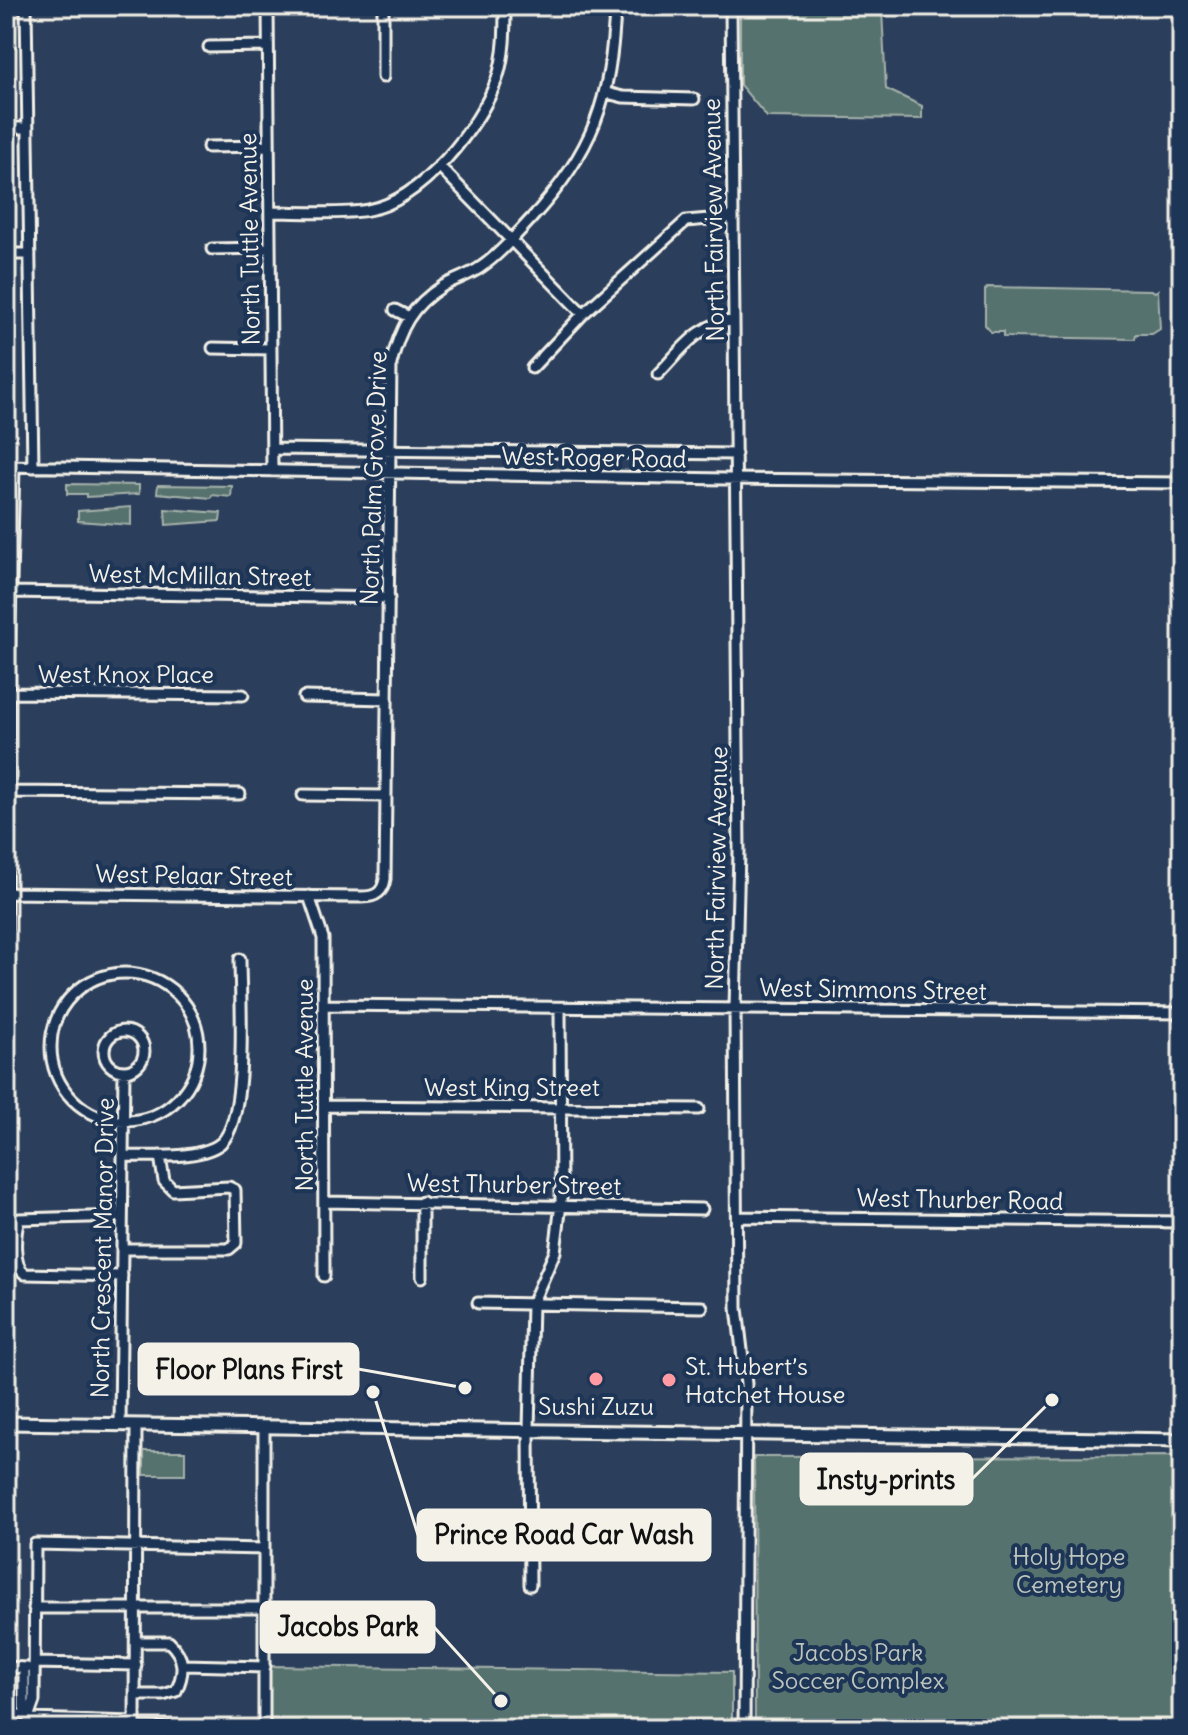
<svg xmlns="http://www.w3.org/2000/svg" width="1188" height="1735" viewBox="0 0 1188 1735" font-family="Delius,sans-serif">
<rect width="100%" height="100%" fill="#2b3e5b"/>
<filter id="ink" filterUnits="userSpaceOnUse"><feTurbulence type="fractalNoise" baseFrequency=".0125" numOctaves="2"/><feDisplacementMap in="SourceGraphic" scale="16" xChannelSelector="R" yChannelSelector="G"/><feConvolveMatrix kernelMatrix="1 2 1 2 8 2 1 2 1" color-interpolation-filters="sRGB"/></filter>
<g filter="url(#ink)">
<path fill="#57726e" stroke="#a6b2ab" stroke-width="2" d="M745 8 882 10 886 89 922 106V119L767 117 740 85V12Z
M988 287 1151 290 1155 292 1158 290 1160 329 1152 334H1136L1135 339 1003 337V332H991L985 325V290Z
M67 484 139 485V494L86 497V494H67Z
M158 485 232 486 231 497 212 495 211 498 157 493Z
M131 507V525L78 521V511Z
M165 509 221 513 220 521 166 525Z
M144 1451H185V1475H144Z
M1182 1456V1729H755L754 1457Z
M269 1666 732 1672V1729H269Z"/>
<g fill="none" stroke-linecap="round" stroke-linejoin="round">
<g stroke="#f4f1e8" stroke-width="15">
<path id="minor" d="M26 6 33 467
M268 6 272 471
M731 6 739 852 735 1008 737 1308 746 1384 744 1729
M209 47 267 46
M383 77V6
M607 93 623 97 694 99
M6 128H28
M208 147 268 146
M439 166 583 314
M270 212C298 212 342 215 368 210 421 201 480 127 497 79 505 55 505 31 505 6
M212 249 270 248
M6 254H30
M395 310 409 317
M213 348 271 349
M532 368 583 314 686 221 732 217
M658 374C680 352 700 321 734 321
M272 449 736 454
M6 466 726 479 1182 483
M10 592 389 598
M8 693 243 695
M304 697 387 699
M8 792 240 794
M303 795 385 796
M7 893 362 897C375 897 383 893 385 879L391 364C400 328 411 306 443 286 455 279 470 275 481 267 499 255 515 236 530 220 593 152 612 99 615 6
M309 896 323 938 324 1276
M6 945 8 693 14 467
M51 1047a74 74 0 1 1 148 0a74 74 0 1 1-148 0Z
M324 1005 1182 1013
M104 1051a20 20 0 1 1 40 0a20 20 0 1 1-40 0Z
M325 1106 699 1109
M123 1156C148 1156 201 1160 221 1143 249 1118 240 998 240 959
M325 1202 702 1209
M422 1202V1277
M737 1217 1182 1222
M122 1249H229L236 1243 235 1190 229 1187 173 1190 164 1181 160 1156
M122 1276 25 1274C12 1265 15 1233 19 1219L122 1216
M478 1303 702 1307
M120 1425 124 1071
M264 1427V1729
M530 1585 529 1430 532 1304 555 1252 561 1204 560 1008
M34 1608H265
M34 1663 136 1665
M184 1665 265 1667
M6 1667 27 1668
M24 1668V1707L29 1715
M135 1695H163L176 1691C185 1672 185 1657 169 1642H136
M6 1715H29
M29 1719 135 1722
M135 1727 243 1729
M29 1729V1715L34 1701 35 1544 264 1549
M135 1729 136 1425"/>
</g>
<g stroke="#f4f1e8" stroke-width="17">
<path id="major" d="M6 1423 1182 1440"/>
</g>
<use href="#minor" stroke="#1d3557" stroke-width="9"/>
<use href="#major" stroke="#1d3557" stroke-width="11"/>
</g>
</g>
<g fill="#ff9aa2" stroke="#1d3557" stroke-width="3">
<circle cx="596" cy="1379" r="8"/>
<circle cx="669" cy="1380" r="8"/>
</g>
<g text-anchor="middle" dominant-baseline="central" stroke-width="8" stroke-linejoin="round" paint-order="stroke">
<g font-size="24" fill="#f4f1e8" stroke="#1d3557">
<text transform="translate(713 220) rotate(-91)">North Fairview Avenue</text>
<text transform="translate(249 239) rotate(-91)">North Tuttle Avenue</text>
<text transform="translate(594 457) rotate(1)">West Roger Road</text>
<text transform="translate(373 478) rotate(-88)">North Palm Grove Drive</text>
<text transform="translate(200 575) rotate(1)">West McMillan Street</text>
<text x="126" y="674">West Knox Place</text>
<text transform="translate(716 868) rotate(-89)">North Fairview Avenue</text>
<text transform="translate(194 875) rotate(1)">West Pelaar Street</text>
<text transform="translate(873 989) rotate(1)">West Simmons Street</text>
<text transform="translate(304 1085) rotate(-90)">North Tuttle Avenue</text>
<text x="512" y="1087">West King Street</text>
<text transform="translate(514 1184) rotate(1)">West Thurber Street</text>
<text transform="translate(960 1199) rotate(1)">West Thurber Road</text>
<text transform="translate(102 1248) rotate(-89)">North Crescent Manor Drive</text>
</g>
<g font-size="24" fill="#f4f1e8" stroke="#1d3557" text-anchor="start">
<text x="685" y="1366">St. Hubert’s<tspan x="685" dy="28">Hatchet House</tspan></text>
<text x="596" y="1406" text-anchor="middle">Sushi Zuzu</text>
</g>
<g font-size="24" fill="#bdc5bd" stroke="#1d3557">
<text x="1069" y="1556">Holy Hope<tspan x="1069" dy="28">Cemetery</tspan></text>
<text x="858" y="1652">Jacobs Park<tspan x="858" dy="28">Soccer Complex</tspan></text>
</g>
</g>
<path fill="none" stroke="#f4f1e8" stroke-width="3" d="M465 1388L358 1369M1052 1400L972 1479M373 1392L418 1535M501 1701L434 1627"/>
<g fill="#f4f1e8" stroke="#1d3557" stroke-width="3">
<circle cx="465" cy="1388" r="8"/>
<circle cx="1052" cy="1400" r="8"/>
<circle cx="373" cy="1392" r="8"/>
<circle cx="501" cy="1701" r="8"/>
</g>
<g fill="#f4f1e8" stroke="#f4f1e8" stroke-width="3">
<rect x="139" y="1344" width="219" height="50" rx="8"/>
<rect x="801" y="1454" width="171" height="50" rx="8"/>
<rect x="418" y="1510" width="292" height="50" rx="8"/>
<rect x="261" y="1602" width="173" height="50" rx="8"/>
</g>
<g font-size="26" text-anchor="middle" font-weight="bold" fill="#111">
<text x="249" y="1379">Floor Plans First</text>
<text x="886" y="1489">Insty-prints</text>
<text x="564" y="1544">Prince Road Car Wash</text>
<text x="348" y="1636">Jacobs Park</text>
</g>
<rect width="1188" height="1735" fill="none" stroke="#1d3557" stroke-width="32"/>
<rect x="16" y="16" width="1156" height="1703" fill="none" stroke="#f4f1e8" stroke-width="3" filter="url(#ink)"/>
</svg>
